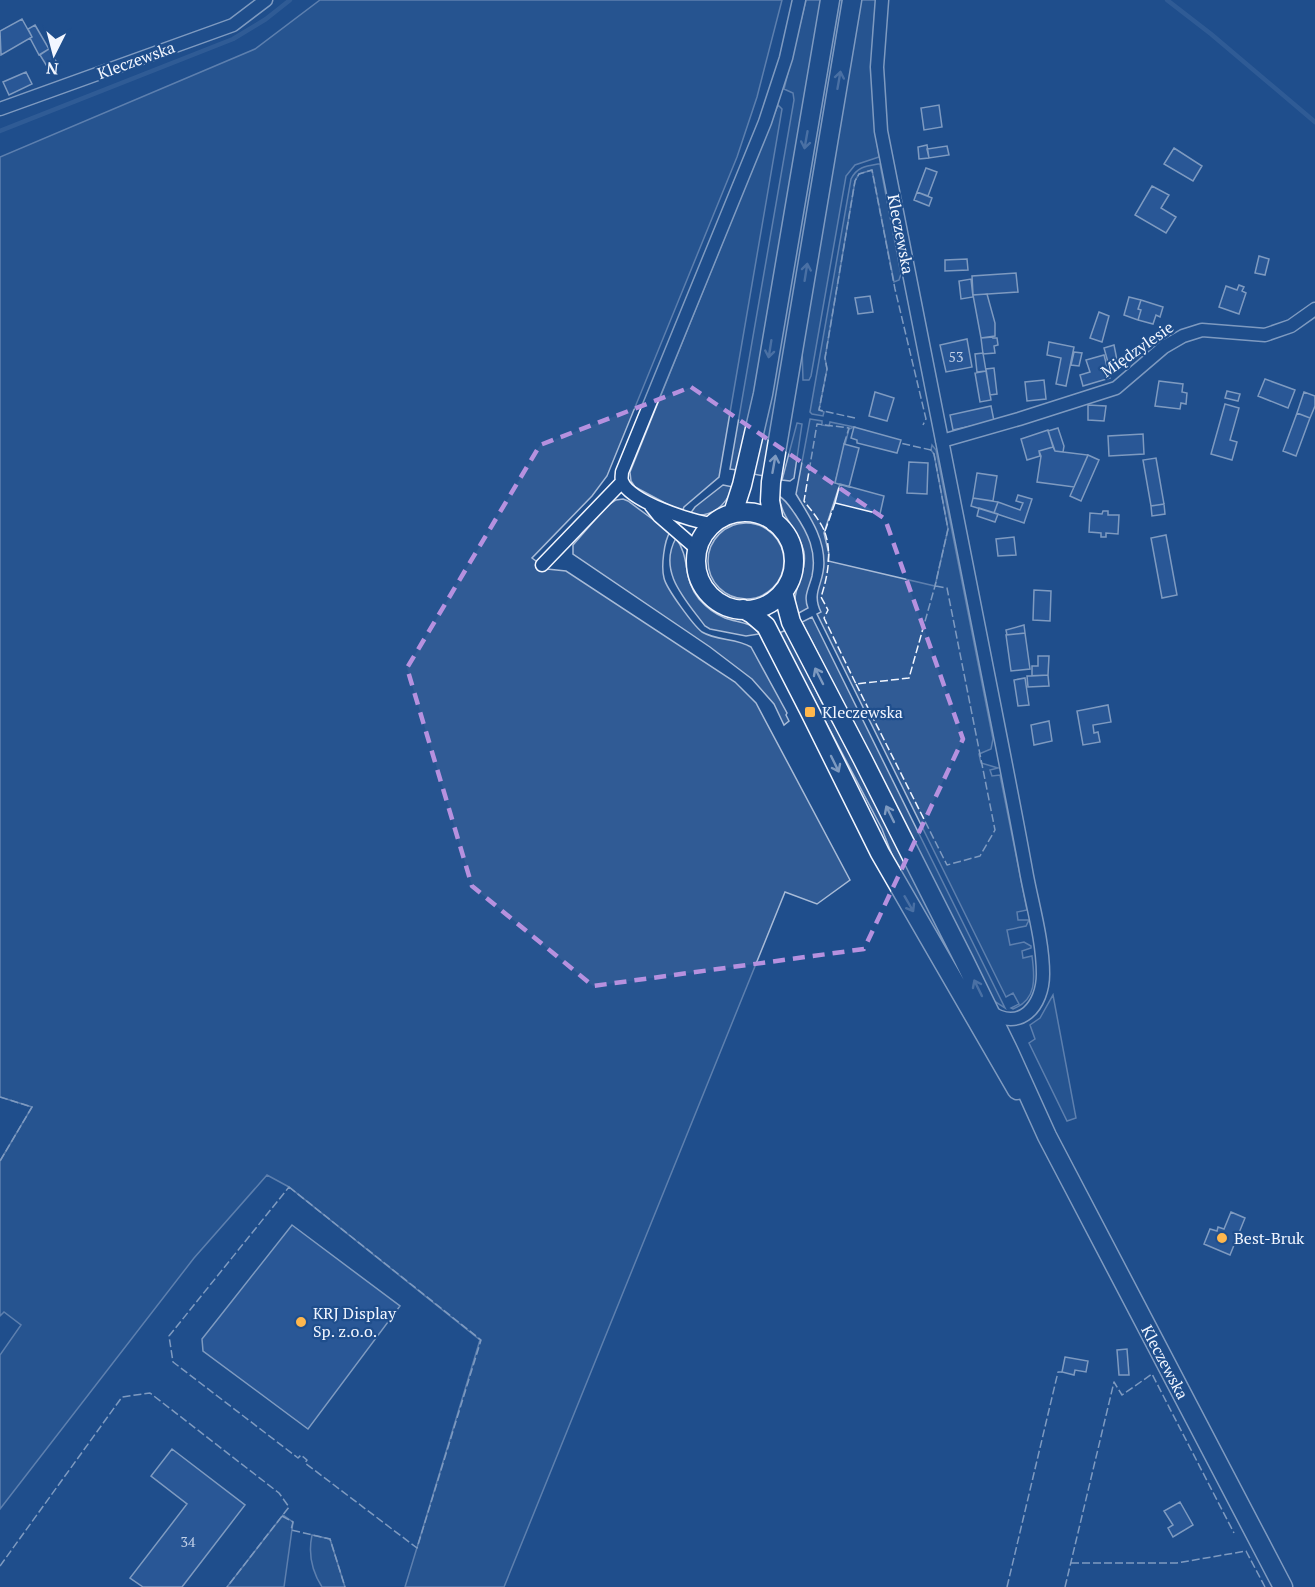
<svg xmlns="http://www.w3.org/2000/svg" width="1315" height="1587" viewBox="0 0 1315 1587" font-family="'PT Serif',serif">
<rect width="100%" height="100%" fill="#1f4e8c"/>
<path fill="#305b95" stroke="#a8bbd7" stroke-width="1.5" d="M320 0H782L757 97 737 157 607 476 592 496 532 558 547 569 566 571 735 682 756 703 850 880 817 904 785 892 504 1587H405L480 1340 289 1187 267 1175 194 1258 0 1509V1355L21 1325 4 1312 0 1316V1161L32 1107 0 1097V157L255 49Z
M806 0H822L760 367 737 470 730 469 794 100 793 93 784 89Z
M839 0H844L764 476 753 474Z
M860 0H876C870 53 871 104 879 157L855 165 846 176 811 376 809 380H803L802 347Z
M778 105 782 109 719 477 684 507 682 512 635 487 631 481 630 472Z
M878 164H880L901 274 899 280 894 282 872 170 859 174 855 181 825 358 827 369 819 410 824 412 823 416 812 414 810 412 851 179C857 167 866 166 878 164Z
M810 419 822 421V425L829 426 830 422 854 427 849 429 835 483 840 484 824 533 829 554 828 561 935 586 948 529 934 454 931 450 932 445 936 450 993 739 991 749 979 754 981 763 998 768 990 770 992 776 1000 775 1027 910 1017 912 1018 920H1029L1026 926 1007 930 1010 945 1024 942 1031 946V948L1022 951 1023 958 1032 956C1035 978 1037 1000 1013 1009L1011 1008 1019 1004 1013 993 1006 997 817 614 821 612C811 592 824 584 824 563 824 536 809 516 796 494Z
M797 423 802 424 794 478 790 481 782 480Z
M723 485 733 487C726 505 712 519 690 514L695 507Z
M779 496C786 500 790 507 795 514 808 533 817 552 812 576 809 588 803 596 808 608L797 614C796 609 795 604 795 599 796 583 807 570 804 552 799 530 782 520 779 496Z
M623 499 628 501 670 532C664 541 661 567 664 578 666 588 693 625 702 632 717 641 736 638 751 647L787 713 786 715 789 721 784 725 774 704 752 679 710 647 573 554V545L607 506 616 500Z
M708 561a38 38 0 1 1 76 0a38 38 0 1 1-76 0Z
M676 538C691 559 682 578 699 599 706 607 715 614 725 618 738 623 751 621 759 634L746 636 710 629 705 626C686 600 657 572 676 538Z
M812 617 1005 1008 994 1001 802 622Z
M786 630 829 717 852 752 1011 1067 894 860 882 829 779 633Z
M1053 995 1076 1118 1067 1121 1029 1043 1035 1039 1030 1025 1040 1018Z
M283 1515 293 1522 284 1587H227Z
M312 1535 330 1539 345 1587H322C311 1570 308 1554 312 1535Z"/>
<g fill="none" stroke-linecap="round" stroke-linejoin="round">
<path stroke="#446ba0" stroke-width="4.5" d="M1167 0 1211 34 1315 122
M0 131 233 39 266 19 290 0"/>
</g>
<path fill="#3563a3" stroke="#f2f6ff" stroke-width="1.5" d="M22 19 32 37 1 55 0 31Z
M35 25 49 49 39 55 30 38 32 37 28 29Z
M49 49 57 63 48 68 40 55Z
M26 72 32 84 9 95 3 82Z
M939 105 942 127 924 130 921 108Z
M927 145 929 158 919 159 918 147Z
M947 146 949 155 929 158 927 149Z
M1174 148 1202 166 1193 181 1164 164Z
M926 168 937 172 928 196 917 192Z
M1152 186 1169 195 1161 208 1176 217 1166 233 1135 215Z
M917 192 932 198 929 206 914 200Z
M1259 256 1269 259 1265 275 1255 273Z
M967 259 968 270 945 271V260Z
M1016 273 1018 292 973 295 972 276Z
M971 279 973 297 961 299 959 281Z
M1239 285 1244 287 1242 291 1246 293 1239 314 1219 307 1226 286 1237 290Z
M987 294 995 323V336L981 338 973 295Z
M870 296 873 312 858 314 855 298Z
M1129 297 1141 300 1138 309 1141 310 1138 320 1124 315Z
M1141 300 1163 307 1160 317 1156 315 1153 324 1138 320 1141 310 1138 309Z
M1099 312 1109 316 1102 342 1090 338Z
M993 337V338H997L998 345 994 346 995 353 983 354 981 338Z
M967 339 972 367 946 372 940 345Z
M1049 342 1074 347 1066 386 1056 384 1061 358 1047 355Z
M1114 345 1119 370 1111 373 1104 348Z
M1074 352 1082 353 1079 366 1071 365Z
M983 353 986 371 977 372 975 354Z
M1104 355 1110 378 1083 386 1080 375 1090 372 1086 360Z
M994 368 997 394 990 395 986 369Z
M986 371 991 400 980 402 975 373Z
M1265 379 1295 390 1288 408 1258 396Z
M1044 380 1046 399 1027 401 1025 382Z
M1159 381 1183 384 1182 392 1187 393 1186 404 1181 403 1180 409 1155 406Z
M1227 391 1240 394 1238 401 1225 398Z
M875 392 894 398 887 421 869 416Z
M1304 392 1315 396V406L1310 418 1297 413Z
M1225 404 1239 408 1230 440 1237 442 1232 460 1211 454Z
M1088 405 1106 406 1104 421 1088 420Z
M991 406 994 421 953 430 950 415Z
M1297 413 1310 418 1296 456 1283 451Z
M854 427 901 440 897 453 857 443V440L851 438Z
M1058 428 1064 446 1063 452 1055 451 1048 431Z
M1048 430 1053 447 1039 451 1040 456 1027 460 1021 439Z
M1143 434 1144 454 1109 456 1108 436Z
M844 444 859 448 849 487 835 483Z
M1053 447 1055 451 1088 455 1074 487 1037 482 1041 456 1039 451Z
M1088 455 1099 460 1081 501 1070 496Z
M1156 458 1164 504 1151 506 1143 460Z
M909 462 928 463 927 494 907 493Z
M977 473 997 476 993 501 973 498Z
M840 484 884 496 880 514 835 503Z
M1018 495 1032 499 1024 523 994 513 998 502 1020 510 1023 503 1016 501Z
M973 498 998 502 994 513 971 506Z
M1164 504 1165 514 1152 516 1151 506Z
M979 508 998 514 995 522 977 516Z
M1103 511H1108V515H1119L1118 534 1106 533V537H1101V533L1089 532 1090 513 1102 514Z
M1166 535 1177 595 1162 598 1151 538Z
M1014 537 1016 555 998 556 996 539Z
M1034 590 1051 591 1050 621 1033 620Z
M1024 625 1025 633 1007 635 1006 630Z
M1025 633 1030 669 1011 671 1006 635Z
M1038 656H1049L1048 675 1032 676V666H1038Z
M1048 675 1049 686 1028 687 1027 676Z
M1025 678 1029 705 1018 706 1014 680Z
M1108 705 1111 722 1093 725 1094 733 1098 732 1100 742 1083 745 1077 711Z
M1049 721 1052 741 1034 745 1031 725Z
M1231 1212 1245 1218 1230 1255 1204 1244 1210 1229 1217 1231 1218 1227 1224 1229Z
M292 1225 400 1306 308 1429 203 1351 202 1339Z
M1127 1349 1129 1375H1119L1117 1350Z
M1065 1357 1088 1361 1086 1372 1075 1370 1074 1375 1062 1372Z
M172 1449 245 1505 182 1587H143L130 1578 187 1504 151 1476Z
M1180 1502 1193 1525 1173 1537 1168 1528 1173 1525 1164 1511Z"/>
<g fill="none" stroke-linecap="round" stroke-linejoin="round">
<g stroke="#f2f6ff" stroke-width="15">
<path id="street" d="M882 0 877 67 881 131C919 318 954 507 992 694 1004 755 1016 815 1027 876 1033 907 1043 942 1043 974 1043 1006 1020 1033 989 1011
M0 109 233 25 266 0
M942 441 1019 419 1116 388 1164 347 1183 336 1202 330 1265 335 1291 326 1315 309
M651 506 659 516 697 549
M712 524C693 522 628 501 622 481 621 478 622 475 622 472L765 122 786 58 799 0
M542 565 622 482"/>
</g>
<g stroke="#f2f6ff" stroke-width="21">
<path id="secondary" d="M696 561a49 49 0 1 1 98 0a49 49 0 1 1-98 0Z
M733 513 742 485 763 394 830 0
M774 522 770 501 771 482 852 0
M783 592 791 622 862 758 964 960 1009 1052 1047 1136 1283 1587
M743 609 752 614 766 626 810 712 880 853 1017 1090"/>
</g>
<use href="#street" stroke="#1f4e8c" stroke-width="12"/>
<use href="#secondary" stroke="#1f4e8c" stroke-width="18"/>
<path stroke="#f2f6ff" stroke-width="1.5" stroke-dasharray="8 3" stroke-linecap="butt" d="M855 418 819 410 827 369 825 358 855 181 859 174 872 170 895 289 926 419 923 425
M844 444 849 428 817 424 804 501C810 509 818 518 823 528 833 549 828 576 821 597L828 610 824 618 856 684 909 678 935 586 948 529 934 454 931 450 900 443
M825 531 835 503
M856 684 947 865 980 856 995 830 947 588 935 586
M0 1097 32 1107 0 1161
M289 1187 481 1340 417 1548 305 1463 307 1460 301 1455 298 1458 173 1362 169 1336Z
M282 1516 293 1522 291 1530 330 1539 345 1587
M1071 1563H1177L1246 1551 1265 1587
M0 1566 122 1397 150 1393 279 1493 289 1507 227 1587
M1007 1587 1058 1372H1062
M1065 1587 1114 1382 1122 1395 1152 1374 1234 1533"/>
</g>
<defs><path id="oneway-shaft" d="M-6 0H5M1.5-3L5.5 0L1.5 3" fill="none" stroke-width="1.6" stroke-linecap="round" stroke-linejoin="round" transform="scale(1.5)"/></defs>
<g stroke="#7e9ac0">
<use href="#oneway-shaft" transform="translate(839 80) rotate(-80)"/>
<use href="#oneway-shaft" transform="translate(806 140) rotate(100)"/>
<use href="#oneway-shaft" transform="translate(806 272) rotate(-81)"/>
<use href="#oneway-shaft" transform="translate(770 349) rotate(99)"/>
<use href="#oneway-shaft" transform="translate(774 464) rotate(-80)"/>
<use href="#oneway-shaft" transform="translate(819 676) rotate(-117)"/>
<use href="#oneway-shaft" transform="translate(835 764) rotate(64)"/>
<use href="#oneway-shaft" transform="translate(890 814) rotate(-116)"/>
<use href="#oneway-shaft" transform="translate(909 904) rotate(60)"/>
<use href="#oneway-shaft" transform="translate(978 988) rotate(-116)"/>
</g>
<path d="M0 0H1315V1587H0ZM691 387 885 519 963 739 864 949 593 986 472 886 407 668 540 445Z" fill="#1f4e8c" fill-opacity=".55" fill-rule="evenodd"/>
<path fill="none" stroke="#b691df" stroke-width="4.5" stroke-dasharray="12 8" stroke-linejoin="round" d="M691 387 885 519 963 739 864 949 593 986 472 886 407 668 540 445Z"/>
<g fill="#ffb74d" stroke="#1f4e8c" stroke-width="2">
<rect x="804" y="706" width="12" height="12" rx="3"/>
<circle cx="1222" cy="1238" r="6"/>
<circle cx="301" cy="1322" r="6"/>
</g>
<g text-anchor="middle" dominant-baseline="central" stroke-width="4.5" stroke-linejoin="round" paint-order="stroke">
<g font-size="14" fill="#c3d1e8">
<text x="956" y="356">53</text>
<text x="188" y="1541">34</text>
</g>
<g font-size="16" fill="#f2f6ff" stroke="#1f4e8c">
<text transform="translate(136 60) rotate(-20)">Kleczewska</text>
<text transform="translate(901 234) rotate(79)">Kleczewska</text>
<text transform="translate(1137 349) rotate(-35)">Międzylesie</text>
<text transform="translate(1165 1362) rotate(62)">Kleczewska</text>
</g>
<g font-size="16" fill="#f2f6ff" stroke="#1f4e8c" text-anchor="start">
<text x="822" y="712">Kleczewska</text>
<text x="1234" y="1238">Best-Bruk</text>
<text x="313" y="1313">KRJ Display<tspan x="313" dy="18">Sp. z.o.o.</tspan></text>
</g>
</g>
<g transform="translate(54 54) rotate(186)" stroke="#1f4e8c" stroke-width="4.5" paint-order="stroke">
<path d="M0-4.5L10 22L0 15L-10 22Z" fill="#f2f6ff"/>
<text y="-9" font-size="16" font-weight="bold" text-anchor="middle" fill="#f2f6ff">N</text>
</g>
</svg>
